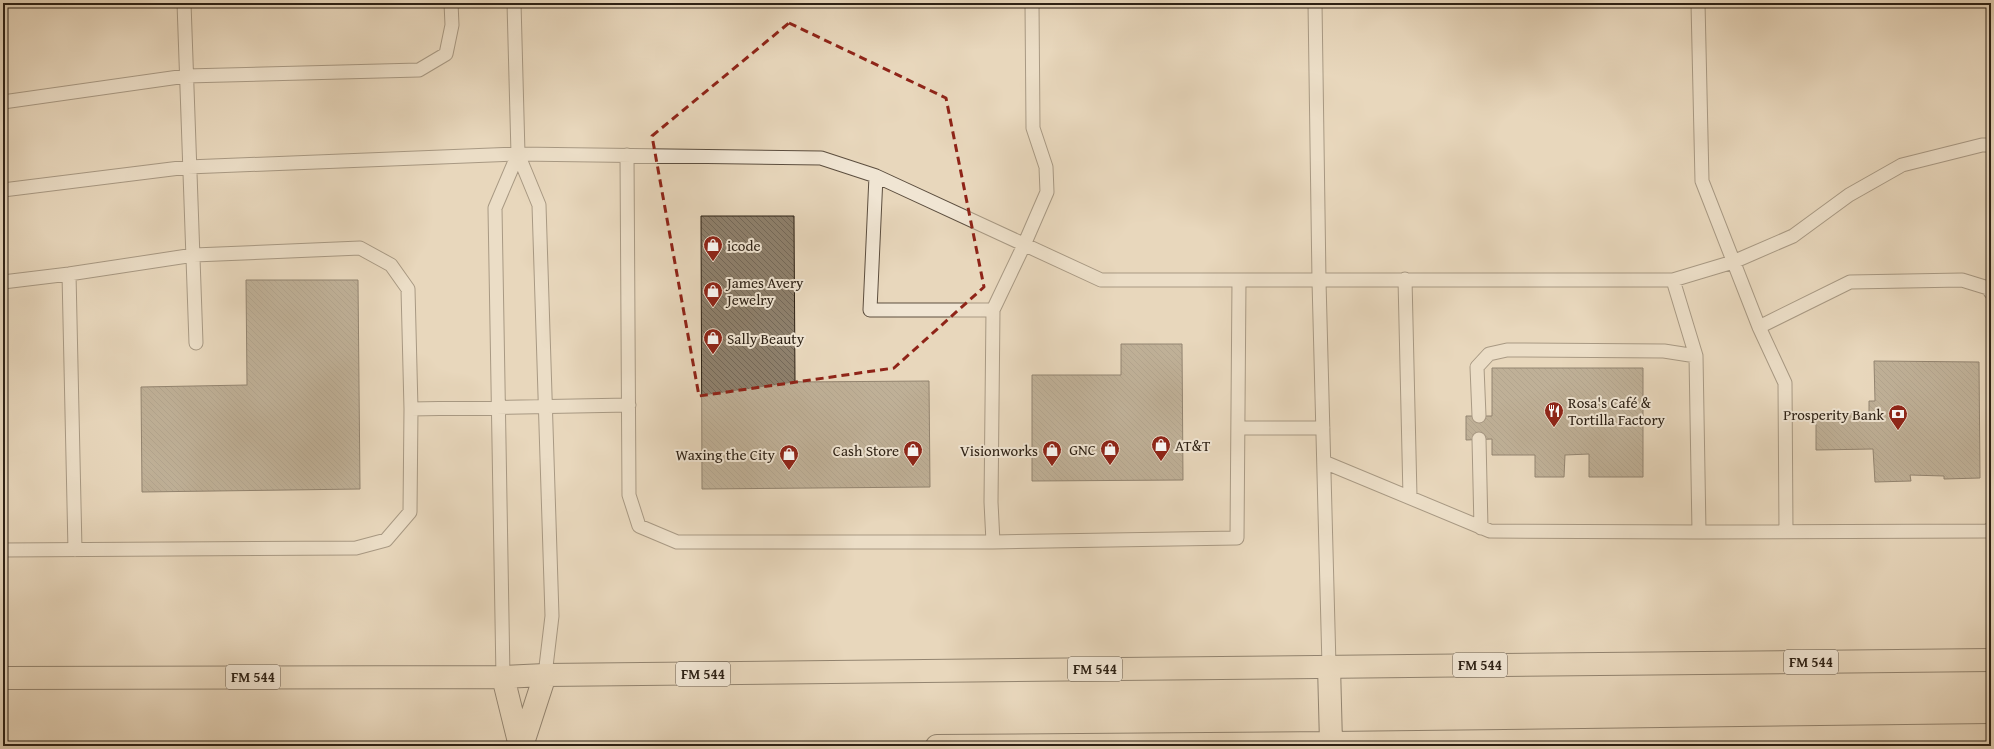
<svg xmlns="http://www.w3.org/2000/svg" width="1994" height="749" viewBox="0 0 1994 749" font-family="'Gentium Book Plus',serif">
<defs>
<pattern id="building-back-hatch" width="6" height="6" patternUnits="userSpaceOnUse"><rect width="6" height="6" fill="#8e806c"/><path d="M-1 5l2 2M0 0l6 6M5-1l2 2" fill="none" stroke="#746858"/></pattern>
</defs>
<rect width="100%" height="100%" fill="#e8d7bc"/>
<filter id="stains"><feTurbulence type="fractalNoise" baseFrequency=".005" numOctaves="4"/><feColorMatrix values="0 0 0 0 .2 0 0 0 0 .09 0 0 0 0 .02 0 0 0 .5 -.17"/></filter>
<radialGradient id="worn" r=".72"><stop offset=".6" stop-color="#630" stop-opacity="0"/><stop offset="1" stop-color="#630" stop-opacity=".3"/></radialGradient>
<path fill="url(#building-back-hatch)" stroke="#2d2115" d="M701 216H794L795 382 929 381 930 487 702 489Z
M246 280H358L360 489 142 492 141 387 247 385Z
M1121 344H1182L1183 480 1032 481V375H1121Z
M1874 361 1979 362 1980 478 1944 479V476L1910 475 1911 481 1875 482 1873 449 1816 450V414L1869 413V401H1875Z
M1492 368H1643V477H1589V454L1565 455 1564 477H1535V455H1492V439L1466 440V416H1492Z"/>
<g fill="none" stroke-linecap="round" stroke-linejoin="round">
<g stroke="#5c4e3f" stroke-width="15">
<path id="service" d="M184 3 196 343
M514 3 518 154 539 205 552 616 545 675
M1315 3 1319 281 1329 666
M1698 3 1702 181 1759 327 1785 383 1786 531
M3 102 186 76 419 70 446 54 452 25 451 3
M627 155 629 495 639 526 677 542H993L1237 538 1239 281
M876 176 870 310H993
M3 190 188 167 518 154 821 158 876 176 1101 280H1673L1733 262 1793 236 1849 195 1902 165 1982 145H1991
M69 274 75 550
M1405 279 1410 497
M1673 280 1696 356 1699 532
M3 282 69 274 194 255 360 248 391 265 408 289 411 409 410 512 386 540 356 548 3 550
M1759 327 1850 282 1962 280 1988 288 1991 293
M411 409 629 405
M1479 416 1477 367 1489 354 1507 350 1664 351 1696 356
M1238 428H1323
M1479 439 1481 528
M1324 462 1490 531 1699 532 1987 531 1991 529
M993 542 991 502 993 310 1024 245 1047 192 1046 167 1033 128 1032 3
M503 677 495 208 518 154"/>
</g>
<g stroke="#2d2115" stroke-width="24">
<path id="primary" d="M1329 666 1331 743
M503 677 520 746
M3 678 503 677 545 675 1991 660
M522 746 545 675
M937 746 1331 743 1991 735"/>
</g>
<use href="#service" stroke="#f0e5d3" stroke-width="13"/>
<use href="#primary" stroke="#e8d7bc" stroke-width="22"/>
</g>
<path d="M0 0H1994V749H0ZM789 23 946 98 984 287 894 368 699 396 652 136Z" fill="#e8d7bc" fill-opacity=".55" fill-rule="evenodd"/>
<path fill="none" stroke="#8f2418" stroke-width="3" stroke-dasharray="8 5" stroke-linejoin="round" d="M789 23 946 98 984 287 894 368 699 396 652 136Z"/>
<defs>
<g id="shop-pin" transform="scale(1)"><path d="M0 17L-7.5 6A9.5 9.5 0 1 1 7.5 6Z" fill="#8f2418" stroke="#f0e5d3"/><path d="M-5-2.5h2.3a2.7 3.5 0 0 1 5.4 0H5L5.5 6h-11ZM-1.5-2.5h3a1.5 2.3 0 0 0-3 0Z" fill="#fff"/></g>
<g id="restaurant-pin" transform="scale(1)"><path d="M0 17L-7.5 6A9.5 9.5 0 1 1 7.5 6Z" fill="#8f2418" stroke="#f0e5d3"/><path d="M-5-6h1v4h1v-4h1v4h1v-4h1v5L-1.5 .5V6h-2V.5L-5-1ZM5-6V6H3V1.5H1.5Q1.5-4 5-6Z" fill="#fff"/></g>
<g id="bank-pin" transform="scale(1)"><path d="M0 17L-7.5 6A9.5 9.5 0 1 1 7.5 6Z" fill="#8f2418" stroke="#f0e5d3"/><path d="M-6-4H6V4H-6ZM0-2.3a2.3 2.3 0 1 0 0 4.6a2.3 2.3 0 1 0 0-4.6Z" fill="#fff"/></g>
</defs>
<g fill-rule="evenodd">
<use href="#shop-pin" x="713" y="245"/>
<use href="#shop-pin" x="713" y="291"/>
<use href="#shop-pin" x="713" y="338"/>
<use href="#restaurant-pin" x="1554" y="411"/>
<use href="#bank-pin" x="1898" y="414"/>
<use href="#shop-pin" x="1161" y="445"/>
<use href="#shop-pin" x="1110" y="449"/>
<use href="#shop-pin" x="913" y="450"/>
<use href="#shop-pin" x="1052" y="450"/>
<use href="#shop-pin" x="789" y="454"/>
</g>
<g text-anchor="middle" dominant-baseline="central" stroke-width="4" stroke-linejoin="round" paint-order="stroke">
<g fill="#f0e5d3" stroke="#685c4e" stroke-width="1">
<rect x="1784" y="650" width="54" height="24" rx="3"/>
<rect x="1453" y="653" width="54" height="24" rx="3"/>
<rect x="1068" y="657" width="54" height="24" rx="3"/>
<rect x="676" y="662" width="54" height="24" rx="3"/>
<rect x="226" y="665" width="54" height="24" rx="3"/>
</g>
<g font-size="14" font-weight="bold" fill="#2d2115">
<text x="1811" y="662">FM 544</text>
<text x="1480" y="665">FM 544</text>
<text x="1095" y="669">FM 544</text>
<text x="703" y="674">FM 544</text>
<text x="253" y="677">FM 544</text>
</g>
<g font-size="15" fill="#2d2115" stroke="#f0e5d3" text-anchor="start">
<text x="727" y="245">icode</text>
<text x="727" y="282">James Avery<tspan x="727" dy="17">Jewelry</tspan></text>
<text x="727" y="338">Sally Beauty</text>
<text x="1568" y="402">Rosa's Café &amp;<tspan x="1568" dy="17">Tortilla Factory</tspan></text>
<text x="1884" y="414" text-anchor="end">Prosperity Bank</text>
<text x="1175" y="445">AT&amp;T</text>
<text x="1096" y="449" text-anchor="end">GNC</text>
<text x="899" y="450" text-anchor="end">Cash Store</text>
<text x="1038" y="450" text-anchor="end">Visionworks</text>
<text x="775" y="454" text-anchor="end">Waxing the City</text>
</g>
</g>
<rect width="1994" height="749" fill="none" stroke="#e8d7bc" stroke-width="16"/>
<rect x="4" y="4" width="1986" height="741" fill="none" stroke="#2d2115" stroke-width="2"/>
<rect x="8" y="8" width="1978" height="733" fill="none" stroke="#2d2115"/>
<rect width="100%" height="100%" filter="url(#stains)"/>
<rect width="100%" height="100%" fill="url(#worn)"/>
</svg>
